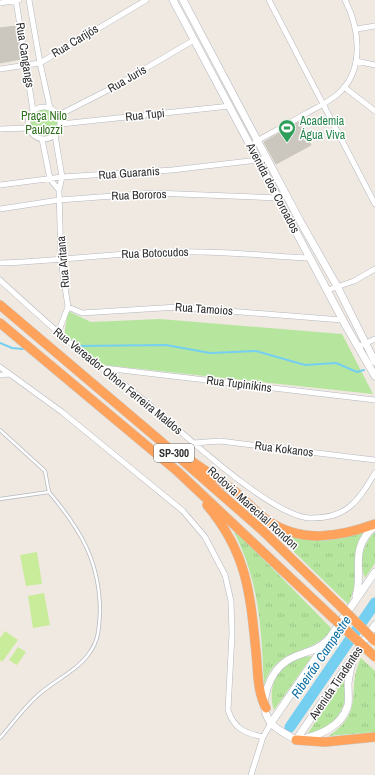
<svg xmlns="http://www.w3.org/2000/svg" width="375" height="775" viewBox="0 0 375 775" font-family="'Archivo Narrow',sans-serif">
<defs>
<pattern id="grass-tufts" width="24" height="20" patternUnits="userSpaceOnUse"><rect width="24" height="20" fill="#b6e59e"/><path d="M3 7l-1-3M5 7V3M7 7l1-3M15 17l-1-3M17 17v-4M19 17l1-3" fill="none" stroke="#9dc588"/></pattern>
</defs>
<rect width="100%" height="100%" fill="#efe9e1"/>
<path fill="url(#grass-tufts)" d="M263 522C306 539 320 549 365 530 345 557 363 578 348 604Z
M231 526 330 627 331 630C310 658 278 644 264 685 261 625 260 581 231 526Z
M375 532V563L365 578C359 561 362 545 375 532Z
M312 656 274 710C265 683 283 658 312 656Z
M361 658 375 671V732L329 736C367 710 345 690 361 658Z
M344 679C351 705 335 729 308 733Z"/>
<path fill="#b6e59e" d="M30 123a14 14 0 1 1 28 0a14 14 0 1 1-28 0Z
M68 311 91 322 160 319 342 334 373 394 104 365 64 337Z"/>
<path fill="#c9ec9a" d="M37 552 42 584 26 586 20 555Z
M44 593 50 625 33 628 28 596Z
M5 631 18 640 2 662 0 660V638Z
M18 647 26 652 17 665 9 660Z"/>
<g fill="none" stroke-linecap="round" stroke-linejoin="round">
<path stroke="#75cff0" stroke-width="2" d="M0 343 12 348 23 349
M78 346 166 345 210 353 256 351 305 365 336 363 357 372 364 370"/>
<path stroke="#75cff0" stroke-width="11" d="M290 727 375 603"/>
</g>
<path fill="#cbc7bf" stroke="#cbc5ba" d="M16 26 21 59 0 63V28Z
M299 122 311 145 276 164 264 142Z"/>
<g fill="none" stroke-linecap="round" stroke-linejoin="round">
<g stroke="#b4b7c1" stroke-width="4">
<path id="lane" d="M0 430 45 471 49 492
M0 499 49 492C80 529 100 561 100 612 99 626 99 640 90 652 78 671 51 682 36 697 23 709 12 724 0 738"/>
</g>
<g stroke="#b4b7c1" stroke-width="6">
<path id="street" d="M16 0 33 111
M29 0 40 63 50 108
M269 0 375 204
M0 3 19 0
M357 29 375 26
M356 61 375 65
M0 69 40 63 146 0
M344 87 375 111
M28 123a16 16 0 1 1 32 0a16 16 0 1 1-32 0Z
M59 115 114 87 194 40
M61 124 230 106
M0 129 29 128
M55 135 62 177 59 190 61 260 68 307 58 333
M42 139 50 179 59 190
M255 142C273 132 290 123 307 113 318 107 331 101 340 92 365 68 359 27 345 0
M0 185 62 177 172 170 259 160 267 157
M0 209 59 200 154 193 279 198
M0 263C57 261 113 253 170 252 217 250 264 256 310 258
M0 280C24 302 48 324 73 345 98 366 126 385 151 406 183 433 272 517 310 518 347 519 358 501 375 473
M328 290 354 281 375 269
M68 307 82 313 178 307 342 320
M358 347 375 339
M0 367 62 412 183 511 205 537 225 575 231 601 232 634 228 710C234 729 245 733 263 737
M104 368 375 400
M0 375 9 374
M193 443 220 441 375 460
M251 775 263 737 271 723"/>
</g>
<g stroke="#b4b7c1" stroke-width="8">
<path id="secondary" d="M173 0 346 326 375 376
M183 0 300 221 337 286 375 362
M356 596C364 570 348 549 375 526
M328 640C314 653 303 651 288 660 270 671 256 704 271 723 276 730 289 735 296 740 317 737 342 727 348 705 349 698 348 691 348 683 349 674 351 665 354 656
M271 723 375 572
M296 740 375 625"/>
</g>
<g stroke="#c9c9c9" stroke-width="10">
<path id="highway" d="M0 305 157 438 263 531 341 607
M0 323 177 471 332 617
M190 460C204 470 219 479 233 490 245 499 255 512 267 520 301 544 339 537 375 524
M207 505C247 553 250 592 256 652 258 671 257 691 266 708
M296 740 325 742 375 737"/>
</g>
<use href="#lane" stroke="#fff" stroke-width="2.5"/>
<use href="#street" stroke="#fff" stroke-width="5"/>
<use href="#secondary" stroke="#fff" stroke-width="7"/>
<use href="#highway" stroke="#ffa35c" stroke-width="9"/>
<g stroke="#c9c9c9" stroke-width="10" stroke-linecap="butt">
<path id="highway-bridge" d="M341 607 375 641
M332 617 375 657"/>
</g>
<use href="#highway-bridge" stroke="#ffa35c" stroke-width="9"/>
</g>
<defs>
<g id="stadium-pin" transform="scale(0.9)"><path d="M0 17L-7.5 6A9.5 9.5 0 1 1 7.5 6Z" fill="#2e9e5b" stroke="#fff"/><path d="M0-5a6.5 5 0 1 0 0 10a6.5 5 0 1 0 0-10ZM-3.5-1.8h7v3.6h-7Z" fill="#fff"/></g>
</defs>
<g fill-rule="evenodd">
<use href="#stadium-pin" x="287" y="128"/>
</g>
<g text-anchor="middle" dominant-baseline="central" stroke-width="3" stroke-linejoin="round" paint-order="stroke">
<rect fill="#fff" stroke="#6d6d6d" stroke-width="1" x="154" y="444" width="40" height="18" rx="3"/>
<g font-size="11" font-weight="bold" fill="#2e2e2e">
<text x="174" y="453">SP-300</text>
</g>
<g font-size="12" fill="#2e2e2e" stroke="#fff">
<text transform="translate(75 41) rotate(-31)">Rua Carijós</text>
<text transform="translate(25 55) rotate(81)">Rua Cangangs</text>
<text transform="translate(127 79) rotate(-30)">Rua Juris</text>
<text transform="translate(145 115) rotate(-6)">Rua Tupi</text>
<text transform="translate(129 173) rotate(-4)">Rua Guaranis</text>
<text transform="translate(273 188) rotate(62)">Avenida dos Coroados</text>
<text transform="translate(139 195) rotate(-2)">Rua Bororos</text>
<text transform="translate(155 253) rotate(-2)">Rua Botocudos</text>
<text transform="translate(63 262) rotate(-95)">Rua Aritana</text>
<text transform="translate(204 309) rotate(4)">Rua Tamoios</text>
<text transform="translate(118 381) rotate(39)">Rua Vereador Othon Ferreira Maldos</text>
<text transform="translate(239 384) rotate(7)">Rua Tupinikins</text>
<text transform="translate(284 449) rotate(7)">Rua Kokanos</text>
<text transform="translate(253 508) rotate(42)">Rodovia Marechal Rondon</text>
<text transform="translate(336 683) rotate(-56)">Avenida Tiradentes</text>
</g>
<g font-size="12" fill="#2c6e1b" stroke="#fff">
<text x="44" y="116">Praça Nilo<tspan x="44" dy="14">Paulozzi</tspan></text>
</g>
<g font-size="12" fill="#27864d" stroke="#fff" text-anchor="start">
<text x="300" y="121">Academia<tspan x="300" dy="14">Água Viva</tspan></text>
</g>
<g font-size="13" font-style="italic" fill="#0d6fa3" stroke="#fff">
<text transform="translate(321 657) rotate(-56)">Ribeirão Campestre</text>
</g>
</g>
</svg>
